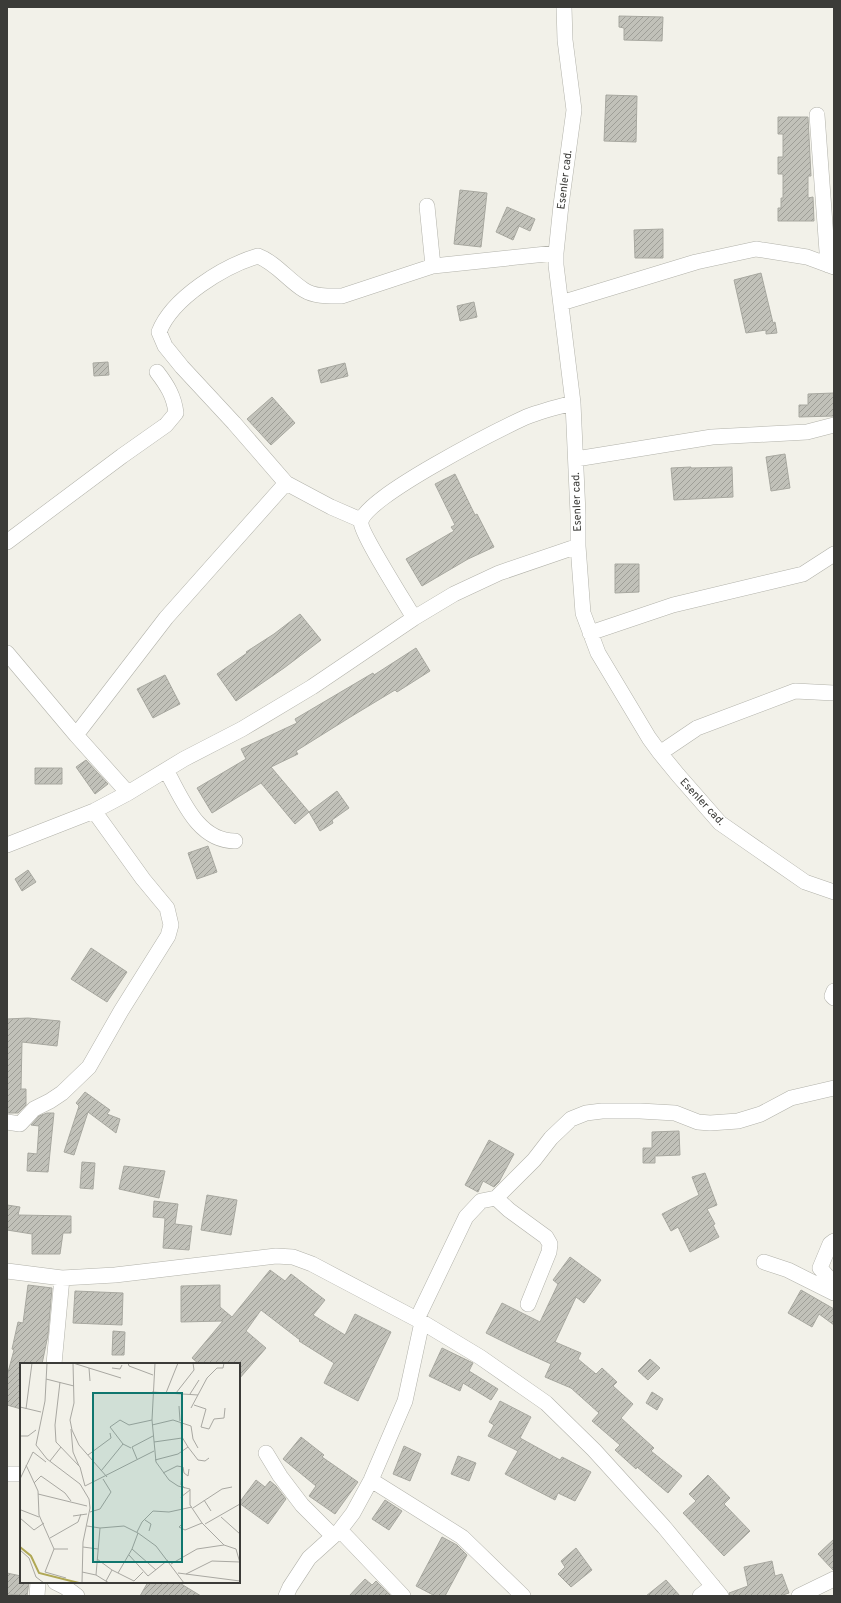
<svg xmlns="http://www.w3.org/2000/svg" width="841" height="1603" viewBox="0 0 841 1603" font-family="Overpass,sans-serif">
<defs>
<pattern id="building-hatch" width="6" height="6" patternUnits="userSpaceOnUse"><rect width="6" height="6" fill="#c1c1b9"/><path d="M-1 1l2-2M0 6l6-6M5 7l2-2" fill="none" stroke="#9e9e97"/></pattern>
</defs>
<rect width="100%" height="100%" fill="#f2f1e9"/>
<path fill="url(#building-hatch)" stroke="#a8a8a0" d="M619 16 663 17 662 41 624 40V28L619 27Z
M606 95 637 96 636 142 604 141Z
M778 117H808L811 176H808V198L813 197 814 221H778V208H781V198H783V174H778V157H783V134H778Z
M460 190 487 193 481 247 454 244Z
M507 207 535 219 530 231 519 226 513 240 496 232Z
M663 229V258H635L634 230Z
M761 273 773 323 775 322 777 333 766 334V330L746 333 734 280Z
M474 302 477 317 460 321 457 306Z
M108 362 109 375 94 376 93 363Z
M345 363 348 376 321 383 318 370Z
M834 393V416L799 417V405H808V394Z
M272 397 295 423 271 445 247 419Z
M785 454 790 488 771 491 766 457Z
M691 467V468L732 467 733 497 674 500 671 468Z
M455 474 475 515 477 514 494 547 468 559 422 586 406 559 454 531 451 527 455 525 435 484Z
M615 564H639V592L615 593Z
M300 614 321 640 284 668 236 701 217 674 247 653 246 652 274 634Z
M416 648 430 671 397 692 395 690 352 716 296 751 298 754 271 767 309 812 337 791 349 808 332 820 333 823 320 831 309 812 295 824 261 783 212 813 197 788 246 759 241 749 297 723 295 719 373 673 374 675Z
M165 675 180 704 153 718 137 689Z
M86 760 108 784 95 794 76 767Z
M35 768H62V784H35Z
M208 846 217 872 197 879 188 853Z
M28 870 36 882 22 891 15 879Z
M91 948 127 972 107 1002 71 979Z
M28 1018 60 1021 57 1046 22 1042 21 1089H26V1105L18 1113H7V1019Z
M85 1092 110 1110 107 1114 120 1119 116 1133 88 1112 74 1155 64 1152 79 1106 76 1103Z
M47 1113H54L48 1172 27 1171 28 1153 37 1154 39 1126 31 1125 39 1116Z
M679 1131 680 1155 655 1156V1163H643V1148H652V1132Z
M489 1140 514 1154 499 1182 494 1187 483 1181 478 1192 465 1185Z
M82 1162 95 1163 93 1189 80 1188Z
M124 1166 165 1171 159 1198 119 1189Z
M705 1173 717 1205 707 1209 715 1224 713 1225 719 1237 690 1252 678 1227 671 1231 662 1214 699 1195 692 1177Z
M207 1195 237 1200 231 1235 201 1230Z
M154 1201 178 1204 175 1224 192 1226 189 1250 163 1248 165 1218 153 1217Z
M7 1205 20 1207 18 1215 71 1216V1233H63L60 1254H32V1234L7 1230Z
M570 1257 601 1280 584 1303 576 1297 555 1342 581 1353 578 1359 596 1374 602 1368 617 1382 613 1386 633 1404 621 1418 654 1448 651 1451 682 1476 668 1493 637 1467 636 1469 615 1450 620 1445 592 1421 599 1413 571 1388 545 1377 551 1364 520 1350 486 1333 502 1303 540 1322 558 1284 553 1280Z
M270 1270 285 1281 291 1274 325 1300 313 1315 345 1335 355 1314 391 1332 358 1401 324 1383 334 1363 299 1341 300 1340 261 1310 246 1331 266 1348 239 1379V1364H199L192 1358 223 1321 181 1322V1286L220 1285V1307L232 1317Z
M28 1285 52 1288 48 1335 42 1364H21V1409L7 1405V1376L14 1350 12 1349 18 1322 23 1323Z
M801 1290 834 1309V1325L819 1314 812 1327 788 1313Z
M75 1291 123 1293 122 1325 73 1323Z
M113 1331 125 1332 124 1355H112Z
M442 1348 473 1363 469 1371 498 1389 491 1400 463 1383 460 1391 429 1376Z
M650 1359 660 1368 648 1380 638 1371Z
M652 1392 663 1399 657 1410 646 1403Z
M500 1401 531 1417 520 1438 560 1460 562 1457 591 1472 575 1501 558 1493 555 1500 505 1474 518 1451 488 1436 494 1425 489 1422Z
M301 1437 324 1455 322 1457 358 1482 335 1514 309 1496 316 1486 283 1459Z
M404 1446 421 1454 410 1481 393 1474Z
M458 1456 476 1463 469 1481 451 1474Z
M708 1475 730 1498 724 1504 750 1531 724 1556 683 1513 696 1501 689 1494Z
M256 1480 265 1487 270 1481 276 1486 286 1499 268 1524 239 1503Z
M385 1500 402 1511 389 1530 372 1519Z
M442 1537 457 1545 467 1555 445 1596H435L416 1586Z
M834 1539V1570H833L818 1554Z
M576 1548 592 1570 571 1587 558 1574 565 1567 561 1561Z
M772 1561 775 1576 782 1574 789 1593 780 1596H730L729 1593 748 1586 744 1567Z
M7 1573 21 1576V1582H29L27 1596 7 1594Z
M365 1579 372 1585 376 1581 391 1596H349Z
M666 1580 680 1596H646Z
M148 1582H178L201 1596H140Z"/>
<g fill="none" stroke-linecap="round" stroke-linejoin="round">
<g stroke="#b2b2aa" stroke-width="16">
<path id="street" d="M564 7 565 40 574 110 561 205 556 253V265L573 403 578 514V546L583 613 598 653 649 738 660 753 678 775 720 823 805 882 834 892
M817 115 828 265
M427 206 433 266
M561 303 696 262 756 249 807 257 834 267
M576 459 712 437 807 432 834 425
M361 520 331 507 286 483 234 423 182 367 165 346 159 332C172 298 224 266 258 256 276 263 288 280 304 290 315 297 330 296 342 296L433 266 556 253
M7 542 122 456 166 425 176 413C174 396 167 385 157 372
M414 618C406 604 360 532 361 522 363 498 500 429 526 417 541 411 557 407 573 403
M590 633 673 605 803 574 834 554
M7 653 76 735 128 793
M76 735 166 618 286 483
M660 753 697 728 795 691 834 693
M166 770C182 798 197 841 235 841
M7 845 94 811 128 793 184 759 242 729 312 687 414 618 454 594 499 573 578 546
M834 991 832 996 834 998
M7 1122 20 1124 34 1109 50 1101 62 1093 89 1067 121 1011 168 936 171 925 167 908 143 879 94 811
M496 1198 509 1210 546 1237 550 1244 549 1252 528 1304
M834 1241 830 1244 820 1268 834 1284
M764 1262 788 1270 834 1293
M7 1271 62 1278 115 1275 276 1256 293 1257 312 1264 422 1322 480 1357 546 1403 594 1450 664 1527 721 1596
M417 1319 466 1217 481 1201 496 1198 534 1160 551 1138 571 1119 586 1113 602 1111H640L675 1113 698 1122 710 1123 738 1121 761 1114 791 1098 834 1088
M54 1364 62 1278
M266 1453 280 1476 302 1505 333 1536
M7 1474H21
M371 1480 462 1537 523 1596
M340 1530 403 1596
M55 1582 65 1587 77 1596
M37 1596 38 1582
M286 1596 290 1587 309 1558 340 1530 353 1513 371 1480 405 1401 422 1322
M700 1596 713 1586
M799 1596 834 1579"/>
</g>
<use href="#street" stroke="#fff" stroke-width="15"/>
</g>
<g text-anchor="middle" dominant-baseline="central" stroke-width="3" stroke-linejoin="round" paint-order="stroke">
<g font-size="11" fill="#3b3b38" stroke="#fff">
<text transform="translate(565 180) rotate(-83)">Esenler cad.</text>
<text transform="translate(577 502) rotate(-92)">Esenler cad.</text>
<text transform="translate(702 802) rotate(47)">Esenler cad.</text>
</g>
</g>
<g transform="translate(20 1363)">
<rect width="220" height="220" fill="#f2f1e9"/>
<path fill="none" stroke="#b0a855" stroke-width="2" d="M0 184 11 193 19 210 59 220"/>
<path fill="none" stroke="#a9a8a2" stroke-width="1" d="M108 0 109 3 133 12M135 0 132 57 136 99 149 117 158 123 170 126V142L182 160 204 182M69 5 70 18M92 5 100 6 102 2M26 16 54 23M40 19 35 62 36 79 60 104 65 123M132 29 178 32M146 30 158 0M156 30 174 7 173 0M170 31 179 17M174 42 186 46 181 64 189 66 194 56 204 55 205 45M159 43 160 58M0 44 21 49M171 45 187 15 197 5H203L204 0M6 46 12 0M161 59 162 74 168 84 178 97 185 98 189 95M132 62 153 57 171 63 173 76 178 85M51 66 53 89 59 103M0 73H8L16 67M134 79 162 75M16 82 25 38 27 0M16 82 27 96 60 121 69 136 70 145 63 179 62 220M111 85 103 81 90 64 100 57 109 62 132 57M13 89 26 99M68 92 91 75 90 70M117 96 112 84 133 73M135 97 158 91 168 84M30 98 41 84M6 102 18 128 19 152 34 186 25 209 46 215M81 108 103 81M162 108 161 122 165 125M143 110 157 103 163 104 164 110 168 113 169 106M87 114 59 82 52 67 50 57 54 40 53 0 101 15M0 116 13 89M14 120 21 113 45 130 51 138M65 123 134 88M18 131 67 143M162 136 161 134 170 127M184 137 191 148M173 145 202 126 212 124M1 147 19 154M70 149 80 146 91 129 83 116M53 153 67 151M201 154 220 171M0 155 14 167 24 160M125 157 131 161 129 168M163 160 159 164 165 167 182 160M185 161 220 141M67 163 80 165 104 163 118 170 136 183 164 220M117 169 122 159 133 148 149 149 172 144M30 175 58 159 61 151M63 184 78 186M34 186H48M112 186 136 207M0 187 9 195 16 214 24 220M109 192 128 213 148 197M77 196 92 207 114 218 123 209M151 201 177 186 204 182 216 186 220 200M62 209 76 212 89 220M98 210 112 186 118 170M158 210 220 218M166 211 192 198 220 199M76 212 80 165M86 218 92 207"/>
<path fill="#0f766e" fill-opacity="0.15" stroke="#0f766e" stroke-width="2" d="M73 30H162V199H73Z"/>
<rect width="220" height="220" fill="none" stroke="#3b3b38" stroke-width="2"/>
</g>
<rect width="841" height="1603" fill="none" stroke="#3b3b38" stroke-width="16"/>
</svg>
